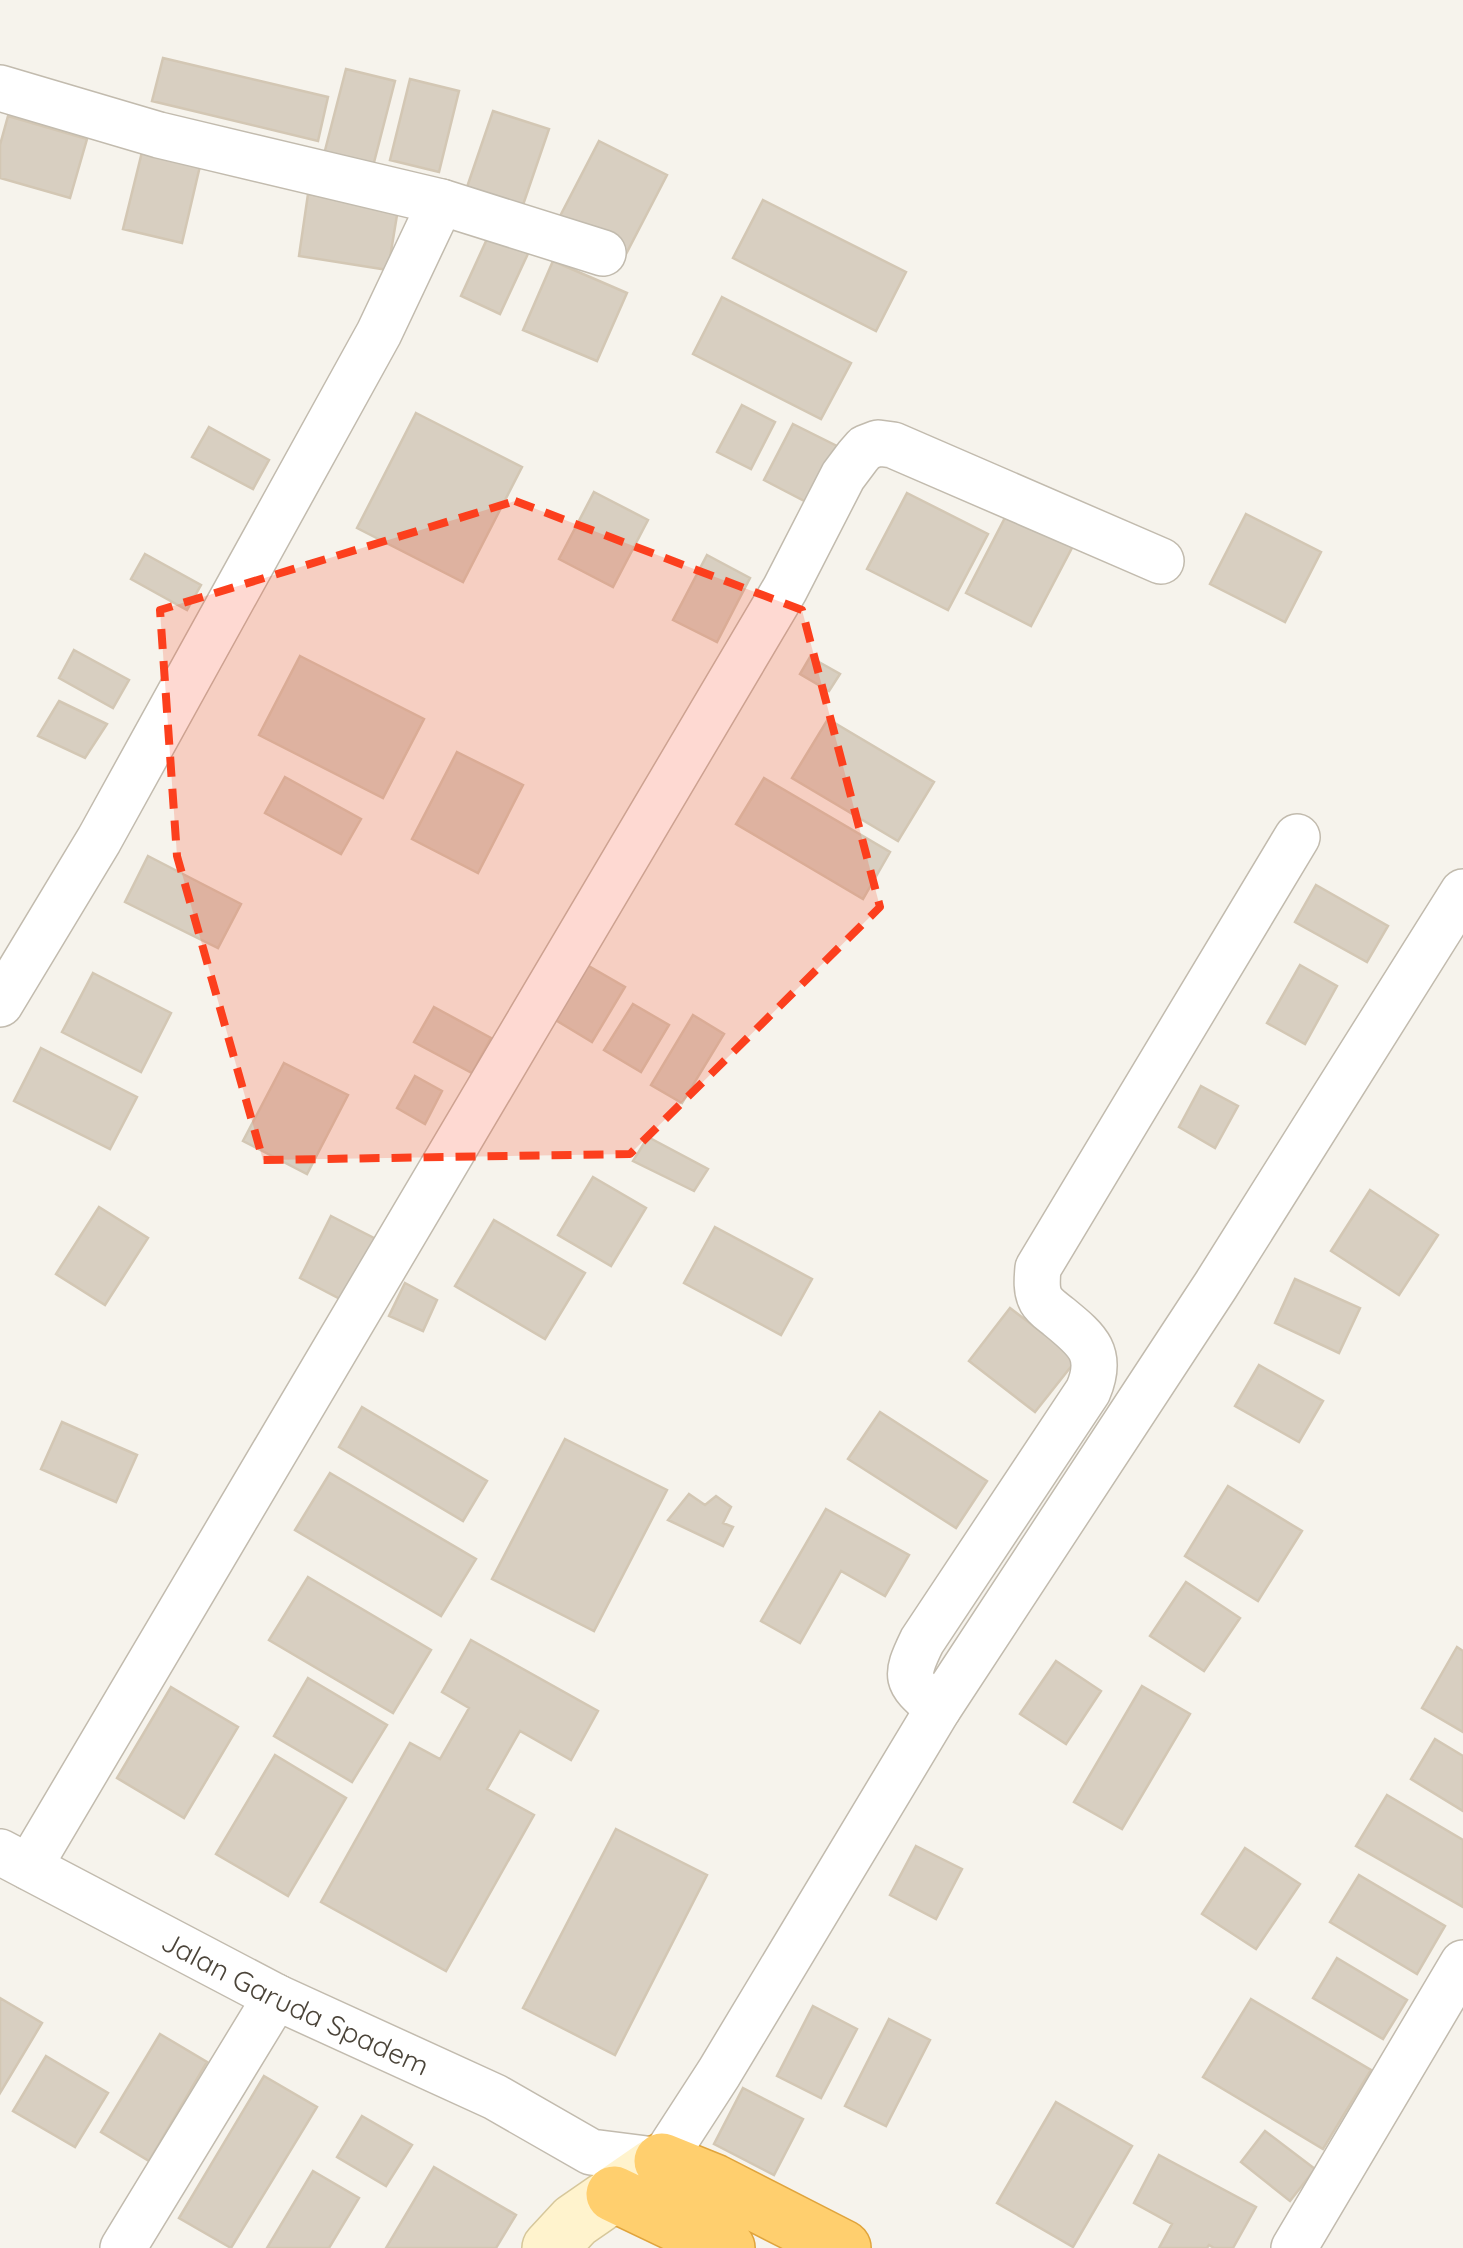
<svg xmlns="http://www.w3.org/2000/svg" width="1463" height="2248" viewBox="0 0 1463 2248" font-family="Quicksand,sans-serif">
<rect width="100%" height="100%" fill="#f6f3ec"/>
<path fill="#d8cfc1" stroke="#d3c7b4" stroke-width="2.5" d="M163 58 328 97 318 141 152 101Z
M346 69 395 81 371 174 322 162Z
M410 79 459 91 439 172 390 160Z
M493 111 549 129 522 208 466 190Z
M8 116 87 139 70 198 0 178V145Z
M599 141 667 175 625 256 557 222Z
M142 152 200 166 182 243 123 229Z
M308 194 398 209 388 270 299 256Z
M763 200 906 272 876 331 733 258Z
M492 228 532 245 500 314 461 296Z
M553 261 627 293 597 361 523 330Z
M722 297 851 363 821 419 693 354Z
M742 405 775 422 751 469 717 452Z
M416 413 522 467 463 582 357 528Z
M793 424 843 449 814 506 764 480Z
M209 427 269 460 253 489 192 457Z
M594 492 648 520 613 587 559 559Z
M907 493 988 534 948 610 867 569Z
M1009 510 1074 544 1031 626 966 593Z
M1246 514 1321 552 1285 622 1210 584Z
M145 554 201 585 187 610 131 579Z
M707 555 750 578 717 642 673 620Z
M74 650 129 680 113 708 59 678Z
M300 656 424 719 383 798 259 735Z
M810 657 840 674 829 691 800 674Z
M59 701 107 724 85 758 38 736Z
M828 719 934 782 898 841 792 778Z
M457 752 523 785 478 873 412 839Z
M285 777 361 819 341 854 265 813Z
M764 778 890 852 863 899 736 824Z
M148 856 241 904 218 948 125 902Z
M1316 885 1388 926 1367 962 1295 922Z
M587 965 625 987 592 1042 554 1019Z
M1300 965 1337 986 1305 1044 1267 1023Z
M93 973 171 1013 141 1072 62 1032Z
M633 1004 669 1025 641 1072 604 1050Z
M434 1007 491 1038 472 1073 414 1042Z
M693 1015 724 1034 682 1103 651 1085Z
M41 1048 137 1097 110 1149 14 1101Z
M284 1063 348 1095 307 1174 243 1141Z
M415 1076 442 1091 425 1124 397 1108Z
M1201 1086 1238 1106 1215 1148 1179 1127Z
M648 1137 708 1169 694 1191 633 1161Z
M593 1177 646 1208 611 1266 558 1235Z
M1370 1190 1438 1235 1399 1295 1331 1251Z
M99 1207 148 1238 105 1305 56 1274Z
M331 1216 376 1239 344 1301 300 1278Z
M494 1220 585 1273 545 1339 455 1286Z
M715 1227 812 1279 781 1335 684 1283Z
M1295 1279 1360 1308 1339 1353 1275 1323Z
M405 1283 437 1300 423 1331 389 1316Z
M1010 1308 1077 1359 1035 1412 969 1361Z
M1259 1365 1323 1401 1299 1442 1235 1406Z
M362 1407 487 1481 463 1521 339 1447Z
M880 1412 987 1481 956 1528 848 1459Z
M62 1422 137 1455 116 1502 41 1469Z
M565 1439 667 1490 594 1631 492 1579Z
M330 1473 476 1559 441 1616 295 1530Z
M1228 1486 1302 1531 1258 1601 1185 1556Z
M689 1494 705 1505 716 1496 731 1507 723 1523 733 1527 723 1546 668 1520Z
M826 1509 909 1555 885 1596 841 1571 800 1643 761 1621Z
M308 1577 431 1650 393 1713 269 1640Z
M1186 1582 1240 1618 1204 1671 1150 1636Z
M471 1640 598 1711 571 1760 520 1731 487 1789 534 1815 446 1971 321 1902 410 1743 440 1759 469 1708 442 1692Z
M1457 1647 1463 1651V1732L1422 1708Z
M1056 1661 1101 1691 1066 1744 1020 1714Z
M308 1678 387 1725 352 1782 274 1736Z
M1142 1686 1190 1714 1122 1829 1074 1802Z
M171 1687 238 1727 184 1818 117 1778Z
M1435 1739 1463 1756V1811L1411 1779Z
M275 1755 346 1798 288 1896 216 1854Z
M1387 1795 1463 1840V1907L1356 1846Z
M616 1829 707 1875 615 2055 523 2008Z
M916 1846 962 1869 936 1919 890 1895Z
M1245 1848 1300 1884 1256 1949 1202 1914Z
M1359 1875 1445 1926 1417 1974 1330 1922Z
M1337 1958 1407 2000 1383 2039 1313 1998Z
M0 1998 42 2023 0 2093Z
M1251 1999 1371 2070 1323 2149 1203 2077Z
M813 2006 857 2029 821 2098 777 2076Z
M889 2019 930 2040 886 2126 845 2106Z
M160 2034 207 2062 149 2161 101 2132Z
M46 2056 108 2093 75 2147 13 2111Z
M264 2076 317 2107 231 2248 179 2218Z
M743 2088 803 2119 774 2175 714 2144Z
M1056 2102 1132 2146 1073 2247 997 2203Z
M362 2116 412 2145 386 2186 337 2157Z
M1265 2131 1315 2169 1290 2201 1241 2162Z
M1159 2155 1256 2207 1233 2248H1214L1209 2245 1207 2248H1159L1172 2224 1134 2203Z
M434 2167 516 2215 496 2248H386Z
M313 2171 359 2198 329 2248H267Z"/>
<g fill="none" stroke-linecap="round" stroke-linejoin="round">
<g stroke="#c2bbae" stroke-width="48">
<g id="street">
<path d="M0 88 159 135 441 202 603 253"/>
<path d="M0 1004 99 840 379 333 441 202"/>
<path d="M938 1709C907 1681 903 1680 922 1641L1088 1391C1104 1353 1087 1340 1059 1317 1053 1312 1045 1307 1041 1300 1036 1291 1037 1279 1038 1268L1297 837"/>
<path id="s1" d="M0 1852 276 1997 495 2097 591 2152 662 2161 719 2073 938 1709 1216 1285 1463 892"/>
<path d="M29 1867 785 589 843 476 858 456 865 448 878 443 893 445 1161 561"/>
<path d="M123 2248 276 1997"/>
<path d="M1294 2248 1463 1963"/>
</g>
</g>
<g stroke="#d6c79b" stroke-width="58">
<path id="secondary" d="M550 2248 575 2221 653 2167"/>
</g>
<g stroke="#e0a43c" stroke-width="58">
<path id="highway" d="M662 2161 714 2182 843 2248
M614 2194 727 2248"/>
</g>
<use href="#street" stroke="#fff" stroke-width="45"/>
<use href="#secondary" stroke="#fff3cd" stroke-width="55"/>
<use href="#highway" stroke="#ffcf6e" stroke-width="55"/>
</g>
<path fill="#fc3f1d" fill-opacity="0.2" stroke="#fc3f1d" stroke-width="8" stroke-dasharray="20 12" stroke-linejoin="round" d="M515 501 802 610 880 907 630 1154 263 1160 177 856 160 610Z"/>
<g text-anchor="middle" dominant-baseline="central" stroke-width="9" stroke-linejoin="round" paint-order="stroke">
<g font-size="28" fill="#4b4439" stroke="#fff">
<text stroke="none"><textPath href="#s1" startOffset="332">Jalan Garuda Spadem</textPath></text>
</g>
</g>
</svg>
